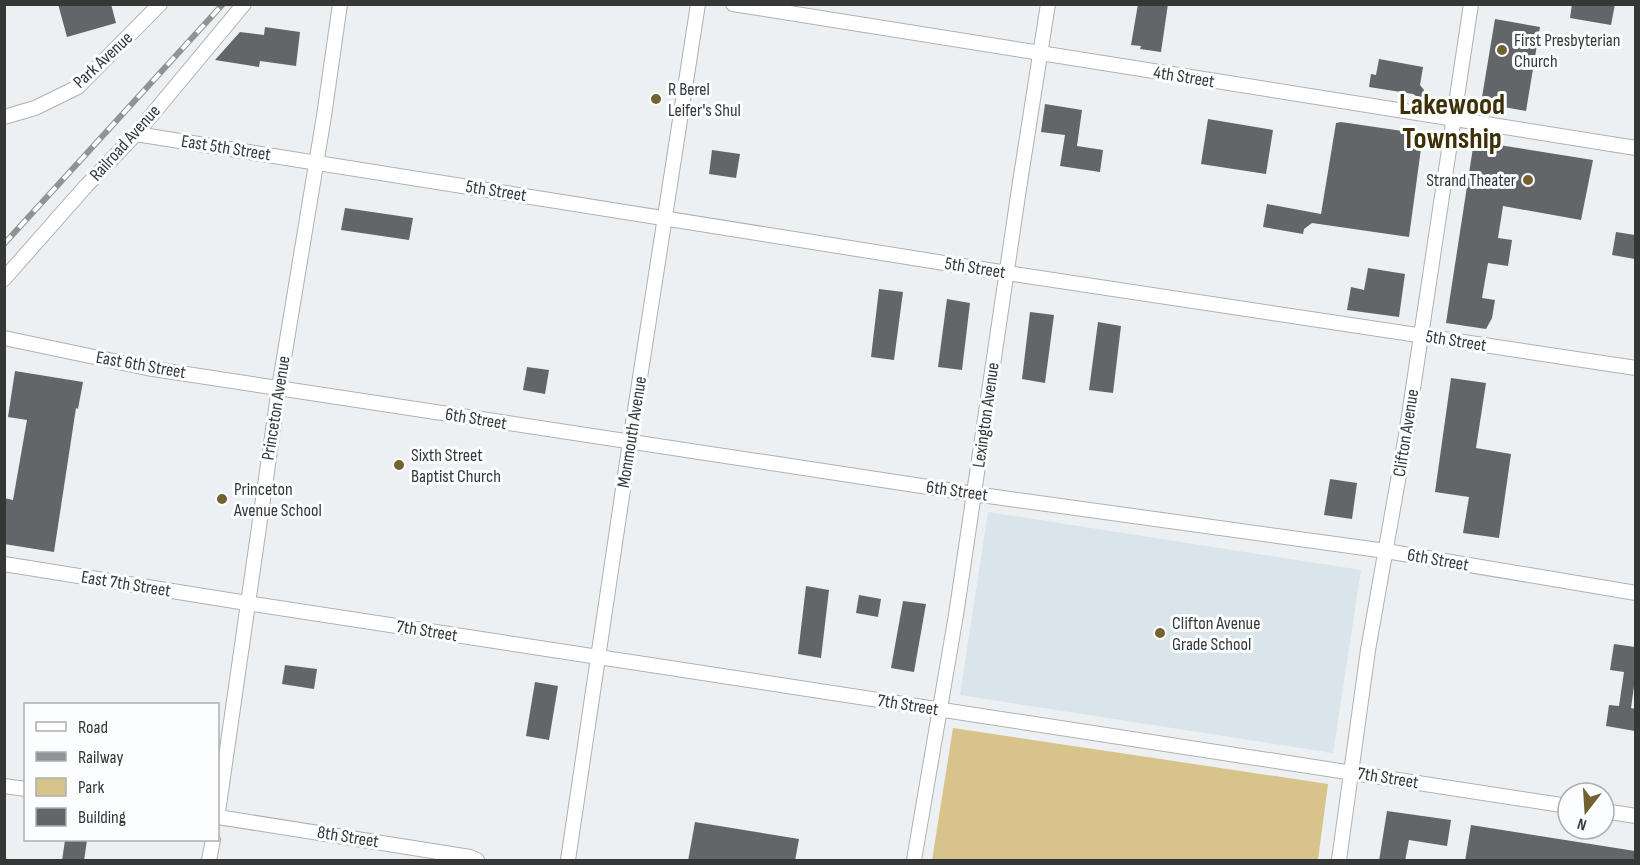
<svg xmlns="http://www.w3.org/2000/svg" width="1640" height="865" viewBox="0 0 1640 865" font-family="'Sofia Sans Condensed',sans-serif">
<rect width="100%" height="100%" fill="#edf0f2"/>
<path fill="#d9e4eb" d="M988 512 1361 570 1333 753 960 695Z"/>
<path fill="#d8c48b" d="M953 728 1328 784 1318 860H932Z"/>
<path fill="#636668" d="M58 4H111L116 23 67 37Z
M1138 4H1168L1161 52 1140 49 1141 46 1131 45Z
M1572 4H1615L1611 25 1570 18Z
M1495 19 1540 27 1526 111 1481 103Z
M265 27 300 32 296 66 260 61 259 67 215 60 240 32 264 35Z
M1379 59 1423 67 1420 85 1424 90 1421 99 1413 94 1369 87 1371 74 1376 75Z
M1045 104 1082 110 1077 146 1103 150 1100 172 1060 166 1065 135 1041 132Z
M1208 119 1273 130 1266 174 1201 164Z
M1341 122 1423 134 1409 237 1312 223 1304 229 1303 234 1263 227 1267 204 1321 214 1336 123Z
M1474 141 1593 160 1581 220 1503 206 1498 238 1512 240 1508 266 1488 263 1482 298 1495 300 1492 318 1486 329 1446 323Z
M712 150 740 154 736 178 709 174Z
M345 208 413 218 409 240 341 230Z
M1616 232 1635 235V259L1612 255Z
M1368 268 1405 274 1399 317 1347 310 1351 287 1364 290Z
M879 289 903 292 894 360 871 357Z
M947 299 970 303 962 370 938 367Z
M1030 312 1054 315 1045 383 1022 379Z
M1098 322 1121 326 1113 393 1089 390Z
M527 367 549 370 545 394 523 390Z
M15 371 83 382 78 409 76 408 54 552 4 544V498L13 500 27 420 8 417Z
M1451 378 1486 383 1476 448 1511 454 1499 538 1463 533 1469 497 1435 492Z
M1330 479 1357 483 1352 519 1324 515Z
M806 586 829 590 821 658 798 654Z
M859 595 881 599 878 617 856 613Z
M903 601 926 604 914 672 891 668Z
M1614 644 1635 647V679L1631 708 1635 709V731L1606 726 1609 705 1619 706 1624 672 1610 670Z
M285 665 317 669 314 689 282 684Z
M535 682 558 686 549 740 526 736Z
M1387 811 1451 820 1447 846 1409 840 1405 861H1379Z
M695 822 799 839 795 861H688Z
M1471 825 1635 851V861H1465Z
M65 840H87L84 861H62Z"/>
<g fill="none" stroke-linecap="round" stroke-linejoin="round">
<g stroke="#aeb1b3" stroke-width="16">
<path id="minor" d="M733 4 1636 148
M4 117 35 108 78 87 160 4
M136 134 1007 273 1636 368
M4 279 86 186 136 134 244 4
M4 338 147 368 974 494 1386 551 1636 593
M4 564 247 603 1568 806
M4 786 26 789
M1604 811 1636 816
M218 812 279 388 324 116 340 4
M218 817 470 857 477 860
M209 860 213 840
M568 860 630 442 698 4
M914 860 956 615 1020 182 1048 4
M1339 860 1368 650 1406 435 1471 4"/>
</g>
<use href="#minor" stroke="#fff" stroke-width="14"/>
<g stroke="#909394" stroke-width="6">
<path id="rail" d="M4 244 223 4"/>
</g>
<use href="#rail" stroke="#fbfdff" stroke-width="4" stroke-dasharray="11" stroke-linecap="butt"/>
</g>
<g fill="#736230" stroke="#fbfdff" stroke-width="2">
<circle cx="1502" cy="50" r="6"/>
<circle cx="656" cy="99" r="6"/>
<circle cx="1528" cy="180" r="6"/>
<circle cx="399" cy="465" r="6"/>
<circle cx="222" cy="499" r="6"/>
<circle cx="1160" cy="633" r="6"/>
</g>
<g text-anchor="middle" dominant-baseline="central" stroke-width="6" stroke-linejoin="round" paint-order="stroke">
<g font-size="18" fill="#363838" stroke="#fbfdff" text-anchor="start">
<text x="1514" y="40">First Presbyterian<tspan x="1514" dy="21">Church</tspan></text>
<text x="668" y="89">R Berel<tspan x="668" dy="21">Leifer's Shul</tspan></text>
<text x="1516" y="180" text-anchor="end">Strand Theater</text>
<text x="411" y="455">Sixth Street<tspan x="411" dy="21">Baptist Church</tspan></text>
<text x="234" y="489">Princeton<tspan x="234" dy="21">Avenue School</tspan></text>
<text x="1172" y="623">Clifton Avenue<tspan x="1172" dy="21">Grade School</tspan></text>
</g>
<g font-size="18" fill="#363838" stroke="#fbfdff">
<text transform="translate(103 60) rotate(-43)">Park Avenue</text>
<text transform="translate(1184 77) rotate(9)">4th Street</text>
<text transform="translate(125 143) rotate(-48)">Railroad Avenue</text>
<text transform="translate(226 148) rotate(9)">East 5th Street</text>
<text transform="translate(496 191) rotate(9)">5th Street</text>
<text transform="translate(975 268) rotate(9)">5th Street</text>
<text transform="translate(1456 341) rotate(9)">5th Street</text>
<text transform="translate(141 365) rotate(10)">East 6th Street</text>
<text transform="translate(276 408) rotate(-81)">Princeton Avenue</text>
<text transform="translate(986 415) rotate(-82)">Lexington Avenue</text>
<text transform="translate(476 419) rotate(9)">6th Street</text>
<text transform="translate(632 432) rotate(-81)">Monmouth Avenue</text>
<text transform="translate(1406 433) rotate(-81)">Clifton Avenue</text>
<text transform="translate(957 491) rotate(8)">6th Street</text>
<text transform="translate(1438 560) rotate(10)">6th Street</text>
<text transform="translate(126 584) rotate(9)">East 7th Street</text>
<text transform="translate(427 631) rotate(9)">7th Street</text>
<text transform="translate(908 705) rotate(9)">7th Street</text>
<text transform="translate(1388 778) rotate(9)">7th Street</text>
<text transform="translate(348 837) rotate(9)">8th Street</text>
</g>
<g font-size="30" font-weight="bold" fill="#3d3005" stroke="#fbfdff">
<text x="1452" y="105">Lakewood<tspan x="1452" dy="34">Township</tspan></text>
</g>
</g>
<rect width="1640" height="865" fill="none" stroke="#363838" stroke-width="12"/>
<rect x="24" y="703" width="195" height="138" fill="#fbfdff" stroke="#acaeaf" stroke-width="1.5"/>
<rect x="36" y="722" width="30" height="9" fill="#ffffff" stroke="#acaeaf" stroke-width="1.5"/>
<text x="78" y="733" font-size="18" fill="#363838">Road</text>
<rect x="36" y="752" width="30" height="9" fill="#909394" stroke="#acaeaf" stroke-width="1.5"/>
<text x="78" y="763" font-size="18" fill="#363838">Railway</text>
<rect x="36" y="778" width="30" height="18" fill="#d8c48b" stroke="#acaeaf" stroke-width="1.5"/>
<text x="78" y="793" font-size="18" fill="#363838">Park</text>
<rect x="36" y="808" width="30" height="18" fill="#636668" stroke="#acaeaf" stroke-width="1.5"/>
<text x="78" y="823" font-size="18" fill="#363838">Building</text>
<g transform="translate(1586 811) rotate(197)"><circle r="28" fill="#fbfdff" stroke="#acaeaf" stroke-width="1.5"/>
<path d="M0-4.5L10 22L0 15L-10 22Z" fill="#736230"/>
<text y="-9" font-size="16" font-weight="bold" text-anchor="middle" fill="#363838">N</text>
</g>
</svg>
